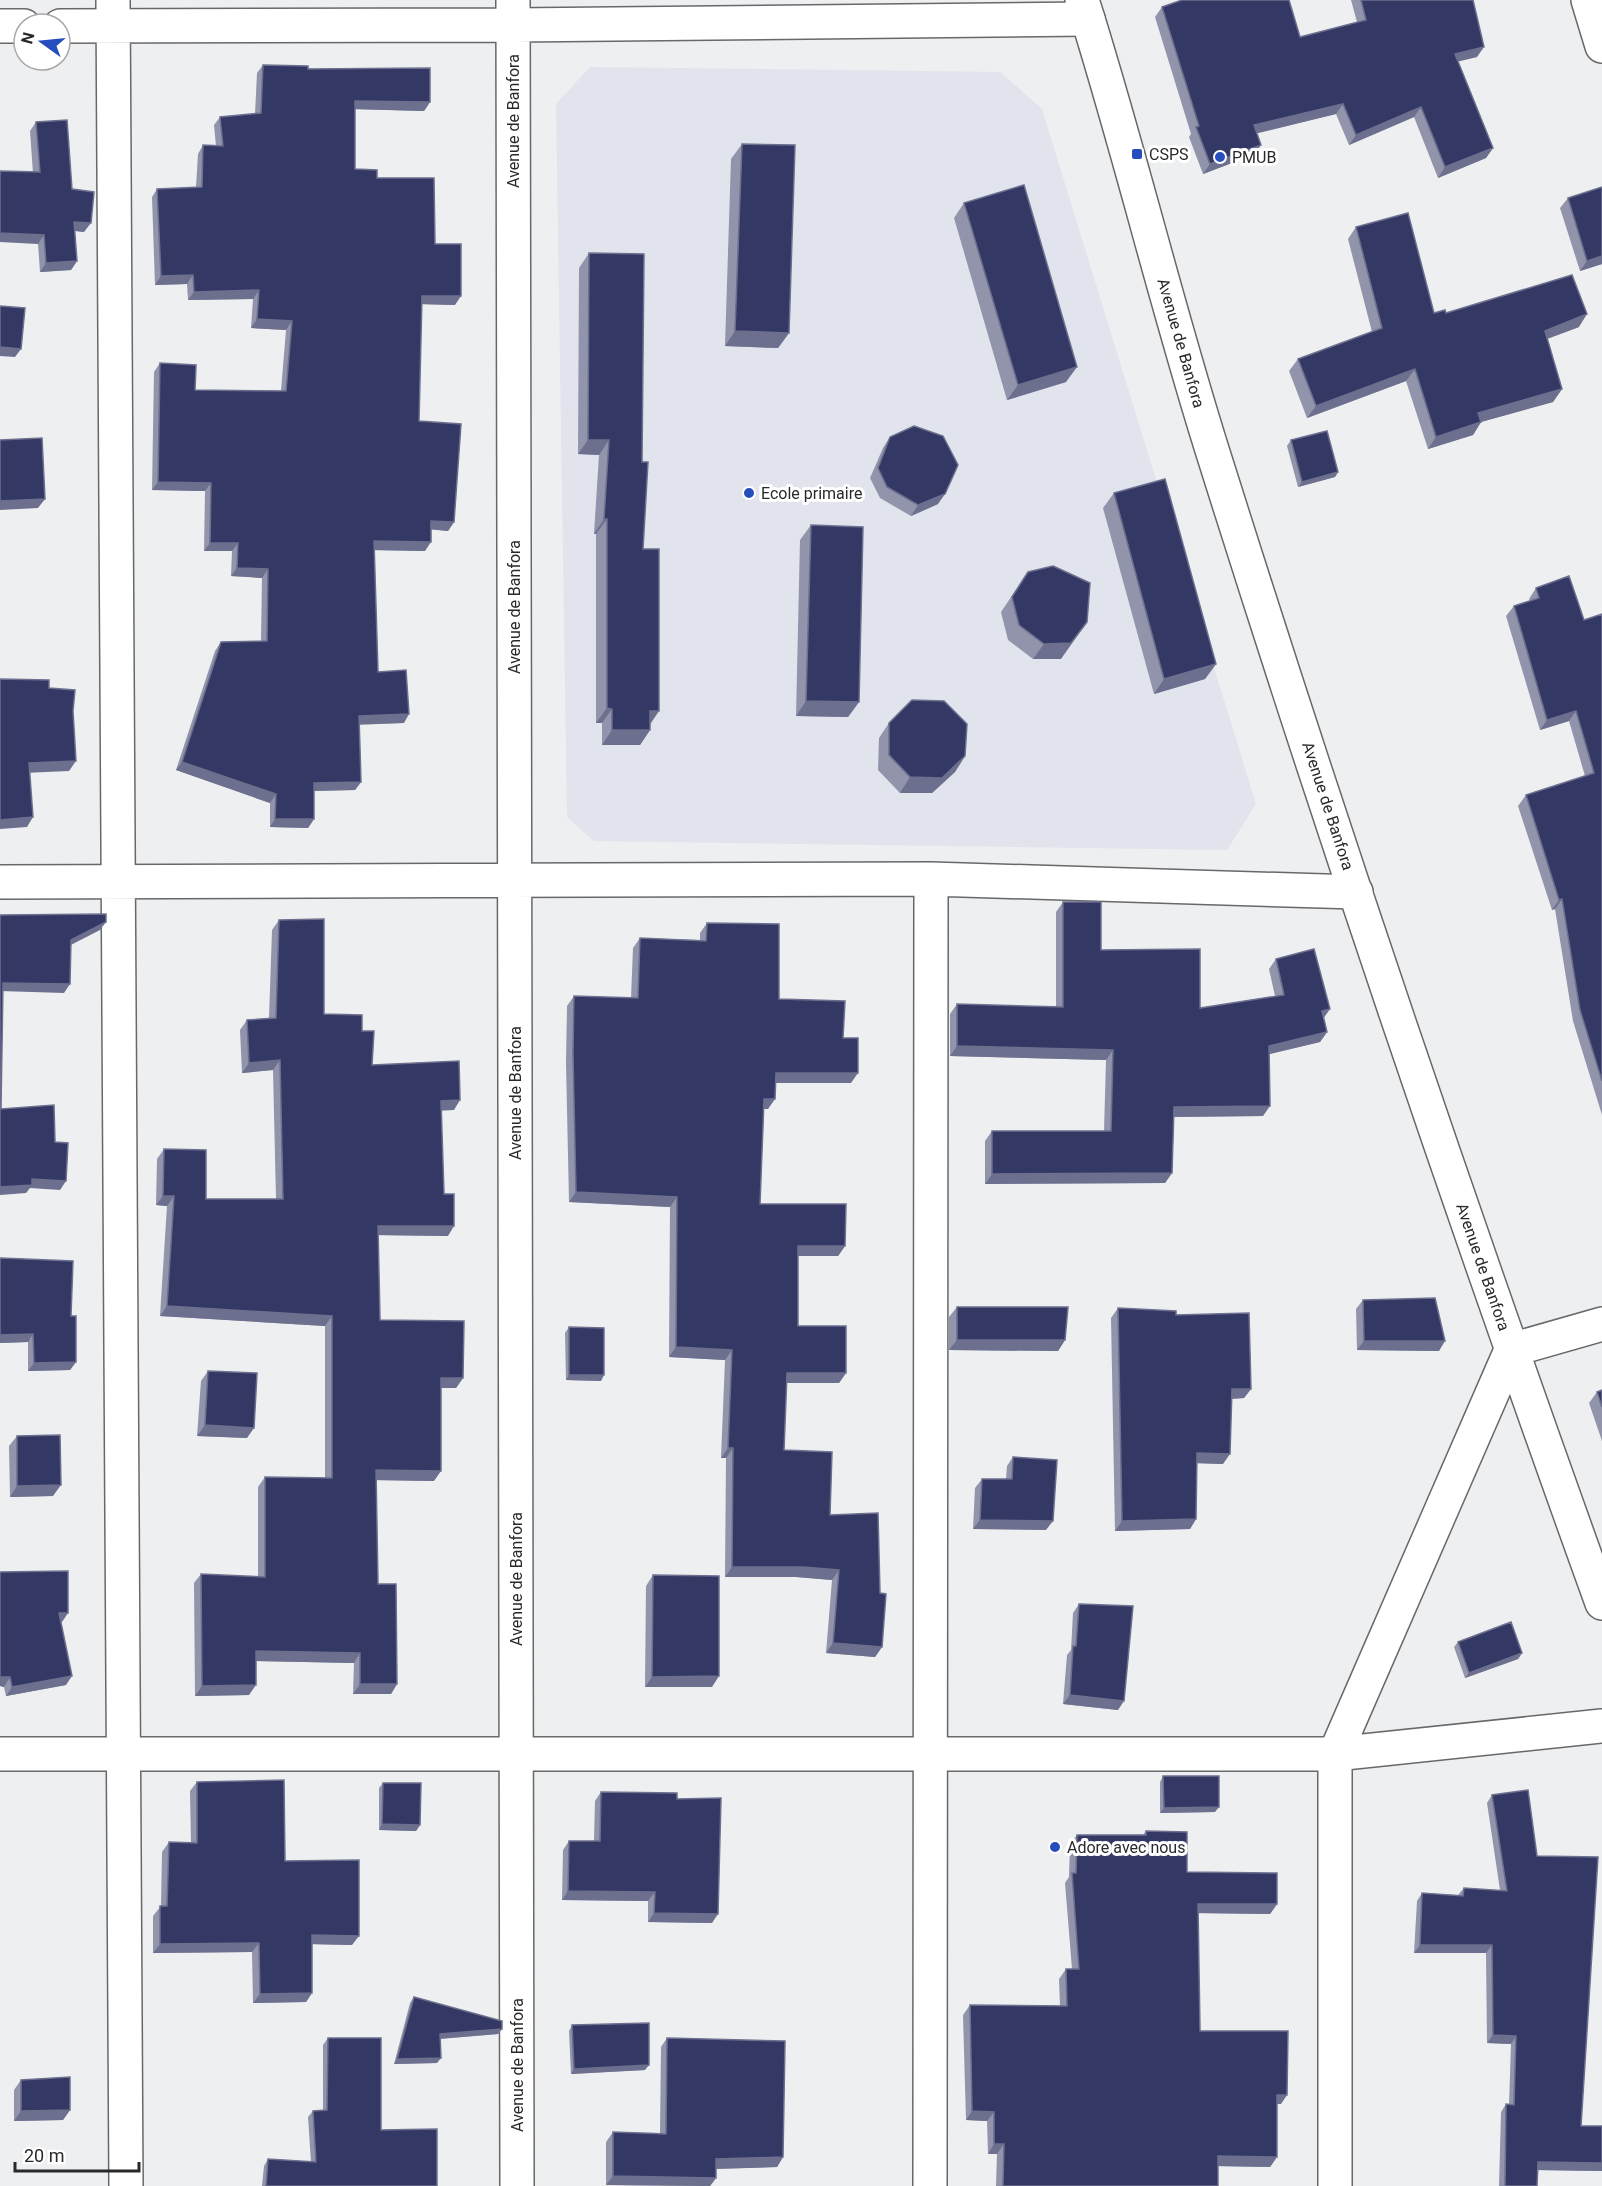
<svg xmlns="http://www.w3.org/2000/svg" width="1602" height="2186" viewBox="0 0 1602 2186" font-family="Roboto,sans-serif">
<rect width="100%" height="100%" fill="#eeeff1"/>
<path fill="#e1e3ed" d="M590 67 1000 72 1042 109 1256 804 1227 850 594 841 567 817 556 104Z"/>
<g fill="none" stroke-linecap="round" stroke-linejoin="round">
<g stroke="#67686a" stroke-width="36">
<path id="minor" d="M113 0 126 2186
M513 0 517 2186
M1588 0 1602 46
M0 26H24
M60 26 513 25 1088 19
M0 882 931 879 1356 892
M0 1754H1335L1602 1726
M930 2186 931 879
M1335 2186V1754L1511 1350 1602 1324"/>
</g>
<g stroke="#67686a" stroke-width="36">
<path id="secondary" d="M1082 0C1130 151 1166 305 1214 456 1335 841 1465 1223 1602 1603"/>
</g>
<use href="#minor" stroke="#fff" stroke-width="33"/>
<use href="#secondary" stroke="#fff" stroke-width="33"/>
</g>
<path fill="#9194aa" d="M1351 0H1473L1477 57 1458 61 1493 148 1486 158 1438 178 1414 117 1349 145 1336 114 1256 133 1261 145 1253 155 1203 174 1189 137 1191 134 1155 17 1162 7 1300 37 1357 22Z
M263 65 308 69 430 102 424 111 355 109V169L377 178 435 244 455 305 421 304 419 421 454 522 448 531 431 529 425 551 374 550 378 672 404 723 359 724 361 782 355 790 314 791V819L308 828 270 827V803L176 770 215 651 221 642 261 641 262 578 231 576 232 551H204L205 491 152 490 154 372 160 363 195 390 281 391 286 330 251 328 253 299 188 300 187 284 155 285 152 197 157 189 196 187 198 154 203 145 216 146 214 125 220 117 255 114 257 73Z
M36 122 72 189 84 232 75 231 77 261 71 270 40 272 30 131Z
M742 144 789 333 778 348 725 346 731 159Z
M1602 187V264L1580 271 1560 208 1568 198Z
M964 203 1066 382 1007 400 954 218Z
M1356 227 1434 313H1446L1579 327 1547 339 1562 389 1553 402 1481 422 1473 435 1428 449 1406 381 1307 418 1289 371 1298 359 1372 332 1348 239Z
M589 253 642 462 643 549 650 730 640 745H602V723H596V534H594L599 455 578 454 579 268Z
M890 437 938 504 911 516 880 498 870 478 883 448Z
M1291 440 1338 472 1335 477 1298 487 1287 446Z
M1114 493 1216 664 1205 679 1154 694 1103 508Z
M811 525 859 702 848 717 796 716 800 540Z
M1028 572 1061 659H1033L1008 640 1001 612Z
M1536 588 1584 620 1602 614V1115L1573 1021 1555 909 1552 910 1518 806 1526 795 1585 776 1569 721 1540 730 1506 616 1514 606 1530 601 1529 599Z
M889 723 965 756 955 772 932 793H900L878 770 879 738Z
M1063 902 1101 950 1200 1008 1275 996 1269 969 1276 959 1330 1009 1323 1017 1327 1032 1320 1042 1269 1054 1263 1116 1174 1117 1172 1173 1165 1183 985 1184V1141L992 1131H1104L1106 1060 950 1056V1014L957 1004 1056 1007V912Z
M279 920 324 1014 362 1031 372 1065 454 1110H441L444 1194 448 1236 378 1235 380 1320 463 1378 456 1388H441L434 1481 376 1480 378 1584 397 1684 391 1694H353L354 1663 256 1661 249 1695 195 1696 194 1583 201 1574 258 1577V1487L265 1477 325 1478V1326L160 1316 167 1206 156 1205 157 1159 164 1149 206 1199H276L273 1070 242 1073 240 1030 247 1020 269 1018 272 930Z
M707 923 779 999 843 1038 851 1083H775L768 1109H764L760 1204 845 1246 838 1256H798V1326L846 1373 839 1383H786L784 1450 830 1515 882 1647 875 1657 826 1653 832 1580 796 1577H725L726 1458H721L725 1360 669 1357 670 1207 569 1202 566 1063 567 1006 574 996 631 998 633 948 640 938 700 940V933Z
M1363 1300 1439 1351 1357 1350 1356 1309Z
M957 1307 1065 1340 1058 1351 949 1350V1317Z
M1118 1308 1176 1315 1251 1389 1244 1398 1232 1399 1223 1464 1197 1463 1196 1519 1190 1529 1115 1531 1111 1318Z
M71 1316 76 1362 70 1370 28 1371V1342L0 1343Z
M569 1327 601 1381 566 1380 565 1333Z
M208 1371 247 1438 197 1436 201 1381Z
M1602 1390V1441L1589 1403 1597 1392Z
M17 1436 53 1496 10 1497 9 1446Z
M1013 1457 1046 1530 973 1529 975 1488 982 1479H1006L1007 1466Z
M0 1572 62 1622H61L66 1685 6 1696 4 1687 0 1686Z
M653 1575 712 1687H645L646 1586Z
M1079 1604 1118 1710 1063 1704 1067 1655 1071 1650 1073 1613Z
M1458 1642 1522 1653 1518 1659 1465 1678 1454 1647Z
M1163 1776 1215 1812 1160 1813V1782Z
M197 1782 285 1861 352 1945 312 1944V1993L306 2002 253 2003 252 1952 153 1953V1916L161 1906 162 1852 169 1842 191 1843 190 1791Z
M383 1783 420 1825 416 1831 379 1830V1788Z
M601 1792 677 1799 712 1923 648 1922V1901L562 1900 563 1850 569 1841H594L595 1801Z
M1492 1795 1537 1856 1581 2126 1602 2171 1538 2170 1537 2186H1499L1501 2112 1506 2104 1509 2105 1511 2044 1487 2043 1486 1953H1414L1417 1901 1422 1893 1458 1895 1464 1888 1500 1890 1487 1803Z
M1146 1831 1187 1872 1277 1904 1270 1914 1198 1913 1200 2031 1281 2104H1277V2157L1270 2167 1218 2166V2186H996L997 2154H988L987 2121 966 2120 963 2015 970 2005 1060 2006 1059 1979 1066 1969H1072L1065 1883 1069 1877 1070 1844 1077 1835H1143Z
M414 1997 502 2029 498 2034 440 2039 437 2063 394 2064 410 2003Z
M572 2025 645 2070 571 2074 569 2031Z
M328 2038 381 2130 437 2186H262L264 2166 268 2159 311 2162 308 2117 313 2111 323 2110V2045Z
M667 2038 783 2157 777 2167 716 2169V2178L710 2186 606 2185V2142L613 2132 660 2133 661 2047Z
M21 2080 70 2110 63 2120 14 2121V2090Z"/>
<path fill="#6c6f8e" d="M1484 47 1477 57 1448 64 1455 54Z
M355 101 430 102 424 111 349 109Z
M1343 104 1336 114 1246 136 1254 125Z
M1421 107 1414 117 1349 145 1356 135Z
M1261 145 1253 155 1203 174 1210 164Z
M1493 148 1486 158 1438 178 1445 167Z
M74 222 91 223 84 232 68 230Z
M0 233 44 235 38 244 0 242Z
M1602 256V264L1580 271 1587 261Z
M77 261 71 270 40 272 46 263Z
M193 275 187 284 155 285 161 276Z
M259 290 253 299 188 300 194 292Z
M422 296H461L455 305 416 304Z
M1587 314 1579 327 1536 343 1545 331Z
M257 319 292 321 286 330 251 328Z
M735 331 789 333 778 348 725 346Z
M0 347 21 349 15 357 0 356Z
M1077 367 1066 382 1007 400 1018 385Z
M1415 369 1406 381 1307 418 1316 406Z
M1562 389 1553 402 1470 425 1478 413Z
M1481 422 1473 435 1428 449 1436 437Z
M588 440H609L599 455 578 454Z
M1338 472 1335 477 1298 487 1302 482Z
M158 482 211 483 205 491 152 490Z
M945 494 938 504 911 516 918 505Z
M45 499 38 508 0 510V501Z
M604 519H607L596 534H594Z
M431 521 454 522 448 531 426 529Z
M374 541 431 542 425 551 368 550Z
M210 543H238L232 551H204Z
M237 568 268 569 262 578 231 576Z
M1087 622 1061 659H1033L1044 644Z
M1216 664 1205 679 1154 694 1164 679Z
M806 701 859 702 848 717 796 716Z
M607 708 612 709 602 723H596Z
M650 711H659L649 726Z
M1576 711 1569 721 1540 730 1547 720Z
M409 714 404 723 353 725 359 716Z
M612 730H650L640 745H602Z
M965 756 955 772 932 793H900L910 777Z
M76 761 69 771 23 773 29 763Z
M182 762 276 794 270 803 176 770Z
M361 782 355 790 309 791 314 783Z
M33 817 27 827 0 829V820Z
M275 819H314L308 828 270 827Z
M1562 899 1555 909 1552 910 1559 900Z
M106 922 100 930 65 948 71 940Z
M3 983 70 984 64 993 0 991Z
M1330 1009 1323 1019 1322 1011Z
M1327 1032 1320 1042 1262 1056 1269 1046Z
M957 1046 1113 1050 1106 1060 950 1056Z
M280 1060 273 1070 242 1073 249 1063Z
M776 1073H858L851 1083H769Z
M764 1099H775L768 1109H757Z
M460 1100 454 1110 434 1111 441 1101Z
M1270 1106 1263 1116 1167 1117 1174 1107Z
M1172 1173 1165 1183 985 1184 992 1174Z
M32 1179 66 1181 60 1190 30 1188 26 1193 0 1195V1187Z
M576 1192 677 1197 670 1207 569 1202Z
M163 1196H174L167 1206 156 1205Z
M378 1226H454L448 1236 371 1235Z
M798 1246H845L838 1256H791Z
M167 1306 332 1316 325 1326 160 1316Z
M33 1334 28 1342 0 1343V1335Z
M957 1340H1065L1058 1351 949 1350Z
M1364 1341H1445L1439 1351 1357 1350Z
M676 1347 732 1350 725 1360 669 1357Z
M76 1362 70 1370 28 1371 34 1363Z
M787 1373H846L839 1383H780Z
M569 1375H604L601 1381 566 1380Z
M441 1378H463L456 1388H434Z
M1232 1389H1251L1244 1398 1226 1399Z
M205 1425 254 1428 247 1438 197 1436Z
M728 1448H733L726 1458H721Z
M1197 1453 1230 1454 1223 1464 1190 1463Z
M376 1470 441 1471 434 1481 369 1480Z
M61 1485 53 1496 10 1497 17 1486Z
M1196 1519 1190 1529 1115 1531 1122 1521Z
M980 1520 1053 1521 1046 1530 973 1529Z
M732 1567H803L839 1570 832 1580 796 1577H725Z
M59 1613H68L62 1622H53Z
M833 1643 882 1647 875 1657 826 1653Z
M256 1651 360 1653 354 1663 249 1661Z
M1522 1653 1518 1659 1465 1678 1469 1673Z
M72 1676 66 1685 6 1696 12 1687Z
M719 1676 712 1687H645L652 1677Z
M0 1677H10L4 1687 0 1686Z
M360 1684H397L391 1694H353Z
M256 1685 249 1695 195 1696 202 1686Z
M1070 1695 1124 1701 1118 1710 1063 1704Z
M1219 1807 1215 1812 1160 1813 1164 1808Z
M382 1824 420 1825 416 1831 379 1830Z
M568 1891 655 1892 648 1901 562 1900Z
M1198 1904H1277L1270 1914 1191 1913Z
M654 1913 718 1914 712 1923 648 1922Z
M312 1935 359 1936 352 1945 305 1944Z
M259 1943 252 1952 153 1953 160 1944Z
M1420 1945H1492L1486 1953H1414Z
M312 1993 306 2002 253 2003 260 1994Z
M502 2029 498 2034 437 2039 440 2034Z
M1493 2035 1516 2036 1511 2044 1487 2043Z
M441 2058 437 2063 394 2064 397 2059Z
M649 2065 645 2070 571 2074 574 2069Z
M1277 2095H1287L1281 2104H1271Z
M70 2110 63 2120 14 2121 21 2111Z
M972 2111 994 2112 987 2121 966 2120Z
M994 2144H1004L997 2154H988Z
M1218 2156 1277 2157 1270 2167 1212 2166Z
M783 2157 777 2167 709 2169 716 2159Z
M1538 2162 1602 2163V2171L1533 2170Z
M613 2176 716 2178 710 2186 606 2185Z"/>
<path fill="#343864" stroke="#6c6f8e" stroke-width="1.5" d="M1182 0H1289L1300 37 1366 20 1361 0H1473L1484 47 1455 54 1493 148 1445 167 1421 107 1356 135 1343 104 1254 125 1261 145 1210 164 1196 127 1199 126 1162 7Z
M263 65 308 66V69L430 68V102L355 101V169L377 170V178H434L435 244H461V296H422L419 421 461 424 454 522 431 521V542L374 541 378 672 406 670 409 714 359 716 361 782 314 783V819H275L276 794 182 762 221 642 267 641 268 569 237 568 238 543H210L211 483 158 482 160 363 196 365 195 390 286 391 292 321 257 319 259 290 194 292 193 275 161 276 157 189 202 187 203 145 223 146 220 117 261 113Z
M67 120 72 189 94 192 91 223 74 222 77 261 46 263 44 235 0 233V171L40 172 36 122Z
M742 144 795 145 789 333 735 331Z
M1024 185 1077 367 1018 385 964 203Z
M1602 187V256L1587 261 1568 198Z
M1408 213 1434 313 1445 310 1446 313 1572 275 1587 314 1545 331 1562 389 1478 413 1481 422 1436 437 1415 369 1316 406 1298 359 1382 328 1356 227Z
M589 253 644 254 642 462H648L643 549H659V711H650V730H612V709L607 708V519H604L609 440H588Z
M0 306 25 308 21 349 0 347Z
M914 426 943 436 958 465 945 494 918 505 887 487 878 468 890 437Z
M1327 431 1338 472 1302 482 1291 440Z
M42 438 45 499 0 501V440Z
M1165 479 1216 664 1164 679 1114 493Z
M811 525 863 527 859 702 806 701Z
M1053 566 1090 583 1087 622 1071 643 1044 644 1019 625 1012 597 1028 572Z
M1569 576 1584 620 1602 614V1081L1580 1010 1562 899 1559 900 1526 795 1594 773 1576 711 1547 720 1514 606 1539 598 1536 588Z
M0 679 49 680V688L75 690 73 711 76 761 29 763 33 817 0 820Z
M912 700 944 701 967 724 965 756 942 778 910 777 889 755V723Z
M1063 902H1101V950L1200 949V1008L1284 995 1276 959 1314 949 1330 1009 1322 1011 1327 1032 1269 1046 1270 1106 1174 1107 1172 1173 992 1174V1131H1111L1113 1050 957 1046V1004L1063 1007Z
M106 914V922L71 940 70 984 3 983 1 1109 54 1105 55 1142 68 1143 66 1181 32 1179V1185L0 1187V915Z
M324 919V1014L362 1015V1031H374L372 1065 459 1061 460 1100 441 1101 444 1194H454V1226H378L380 1320 464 1321 463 1378H441V1471L376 1470 378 1584H396L397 1684H360V1653L256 1651V1685L202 1686 201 1574 265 1577V1477L332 1478V1316L167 1306 174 1196H163L164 1149 206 1150V1199H283L280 1060 249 1063 247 1020 276 1018 279 920Z
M707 923 779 924V999L845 1001 843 1038H858V1073H776L775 1099H764L760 1204H846L845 1246H798V1326H846V1373H787L784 1450 832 1452 830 1515 878 1513 880 1593 886 1594 882 1647 833 1643 839 1570 803 1567H732L733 1448H728L732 1350 676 1347 677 1197 576 1192 573 1053 574 996 638 998 640 938 706 941Z
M0 1258 73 1261 71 1316H76V1362L34 1363 33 1334 0 1335Z
M1435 1298 1445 1341H1364L1363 1300Z
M957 1307H1068L1065 1340H957Z
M1118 1308 1176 1311V1315L1249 1313 1251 1389H1232L1230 1454 1197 1453 1196 1519 1122 1521Z
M569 1327 604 1328V1375H569Z
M208 1371 257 1373 254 1428 205 1425Z
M1602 1390V1407L1597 1392Z
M60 1435 61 1485 17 1486V1436Z
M1013 1457 1057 1460 1053 1521 980 1520 982 1479H1012Z
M68 1571V1613H59L72 1676 12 1687 10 1677H0V1572Z
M653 1575 719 1576V1676L652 1677Z
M1079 1604 1133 1606 1124 1701 1070 1695 1073 1646H1076Z
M1511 1622 1522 1653 1469 1673 1458 1642Z
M1163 1776H1219V1807L1164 1808Z
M284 1780 285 1861 359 1860V1936L312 1935V1993L260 1994 259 1943 160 1944V1906H167L169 1842 197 1843V1782Z
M383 1783H421L420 1825 382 1824Z
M1528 1790 1537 1856 1598 1857 1581 2126H1602V2163L1538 2162 1537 2186H1505L1506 2104 1514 2105 1516 2036 1493 2035 1492 1945H1420L1422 1893 1463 1896 1464 1888 1507 1891 1492 1795Z
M601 1792 677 1793V1799L721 1798 718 1914 654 1913 655 1892 568 1891 569 1841H600Z
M1146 1831 1187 1832V1872L1277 1873V1904H1198L1200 2031H1288L1287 2095H1277V2157L1218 2156V2186H1003L1004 2144H994V2112L972 2111 970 2005 1067 2006 1066 1969H1079L1072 1873H1076L1077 1835H1146Z
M414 1997 502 2021V2029L440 2034 441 2058 397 2059Z
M649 2023V2065L574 2069 572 2025Z
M328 2038H381V2130L437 2129V2186H266L268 2159 316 2162 313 2111 327 2110Z
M667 2038 785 2041 783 2157 716 2159V2178L613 2176V2132L666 2134Z
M70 2077V2110L21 2111V2080Z"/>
<g fill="#254dbb" stroke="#fff" stroke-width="2">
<rect x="1131" y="148" width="12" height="12" rx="3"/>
<circle cx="1220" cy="157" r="6"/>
<circle cx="749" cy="493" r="6"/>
<circle cx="1055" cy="1847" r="6"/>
</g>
<g text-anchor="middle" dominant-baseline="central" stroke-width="6" stroke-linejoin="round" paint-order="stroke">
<g font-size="16" fill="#28292a" stroke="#fff">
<text transform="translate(513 121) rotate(-90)">Avenue de Banfora</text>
<text transform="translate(1181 343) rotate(74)">Avenue de Banfora</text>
<text transform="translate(514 607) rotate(-90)">Avenue de Banfora</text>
<text transform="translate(1328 806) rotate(72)">Avenue de Banfora</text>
<text transform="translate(515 1093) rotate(-90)">Avenue de Banfora</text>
<text transform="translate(1483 1267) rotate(71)">Avenue de Banfora</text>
<text transform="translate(516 1579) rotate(-90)">Avenue de Banfora</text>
<text transform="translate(517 2065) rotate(-90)">Avenue de Banfora</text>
</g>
<g font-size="16" fill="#28292a" stroke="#fff" text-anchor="start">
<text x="1149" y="154">CSPS</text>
<text x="1232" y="157">PMUB</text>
<text x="761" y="493">Ecole primaire</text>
<text x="1067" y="1847">Adore avec nous</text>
</g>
</g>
<g transform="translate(42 42) rotate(285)"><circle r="28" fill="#ffffff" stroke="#a9a9aa" stroke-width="1.5"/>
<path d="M0-4.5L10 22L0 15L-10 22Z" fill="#254dbb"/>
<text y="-9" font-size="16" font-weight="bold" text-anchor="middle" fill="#28292a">N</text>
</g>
<path d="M15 2162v9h124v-9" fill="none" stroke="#28292a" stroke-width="3"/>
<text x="24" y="2162" font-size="18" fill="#28292a" stroke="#ffffff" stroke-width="4.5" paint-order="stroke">20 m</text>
</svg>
